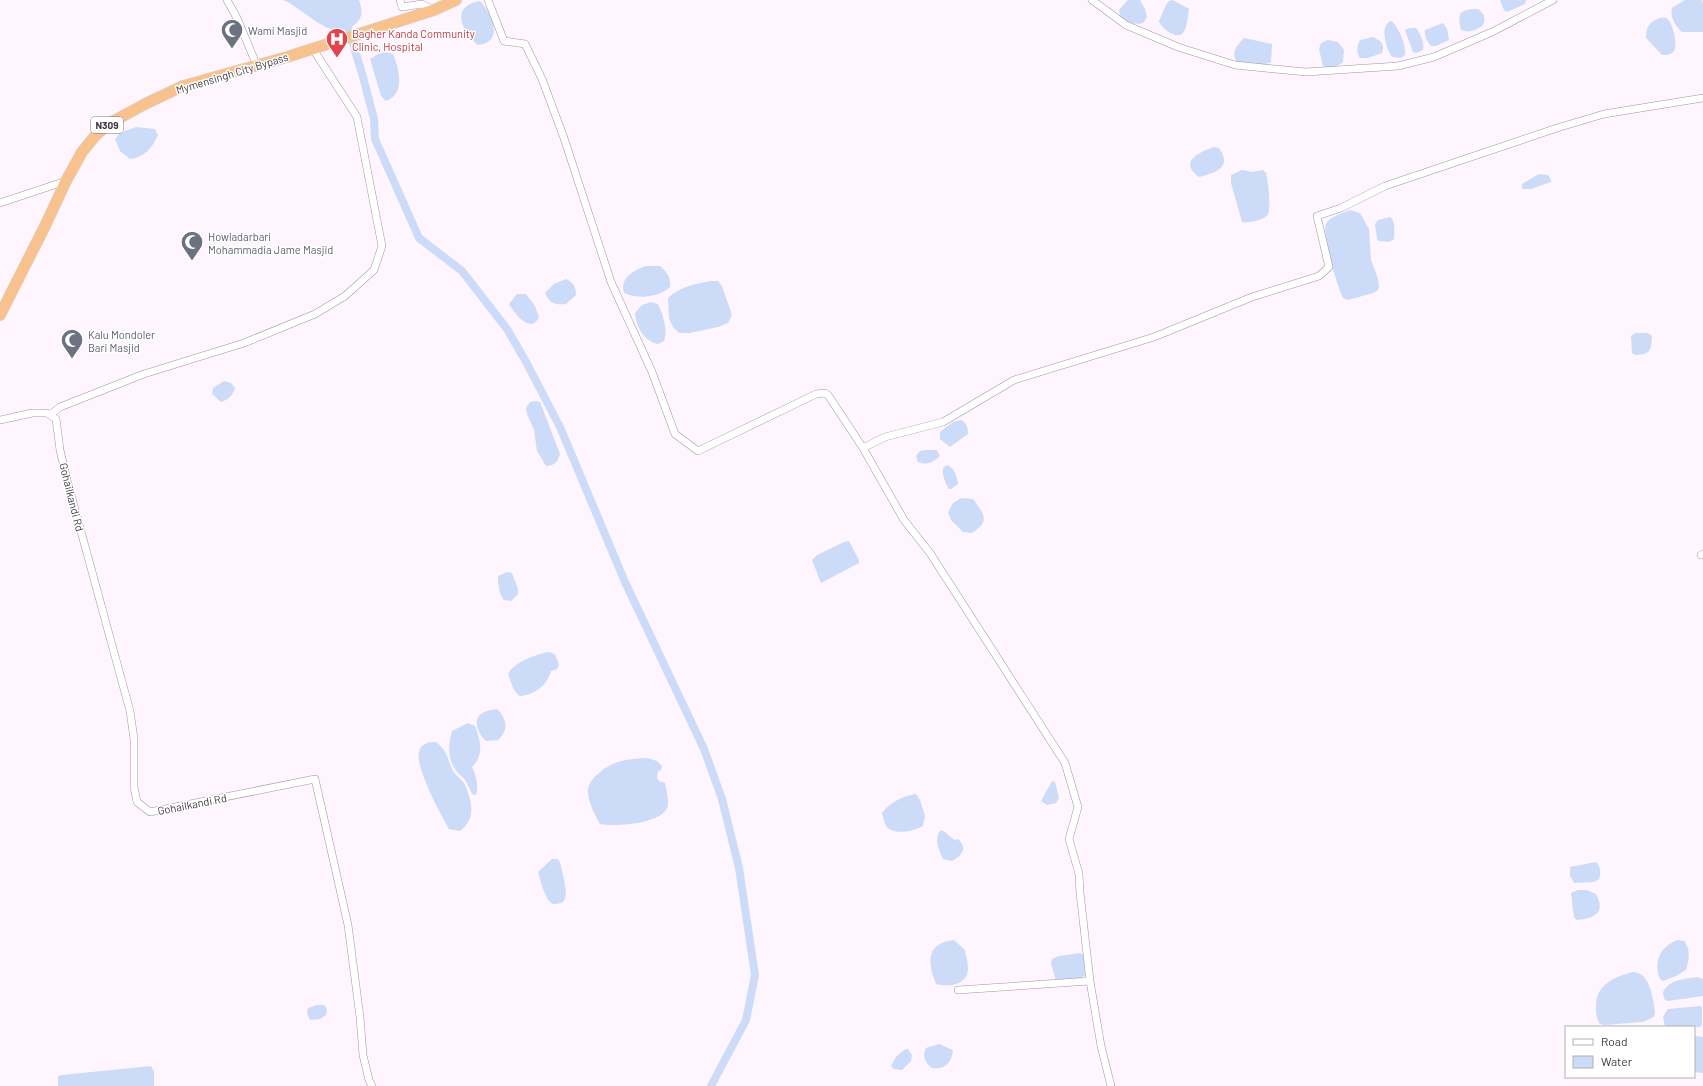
<svg xmlns="http://www.w3.org/2000/svg" width="1703" height="1086" viewBox="0 0 1703 1086" font-family="Barlow,sans-serif">
<rect width="100%" height="100%" fill="#fef5fe"/>
<path fill="#cbdbf8" d="M283 0H359C362 10 364 18 354 25 329 43 306 9 283 0Z
M1128 0H1140L1145 9 1147 17 1143 23C1134 26 1119 21 1119 10Z
M1173 0 1189 9C1188 15 1187 30 1182 34 1175 39 1161 28 1159 21L1166 5 1169 1Z
M1500 0H1526L1525 4 1507 12 1504 10Z
M1685 0H1702L1703 3V32H1682C1675 26 1670 17 1672 8Z
M480 1C492 14 505 42 478 45 461 31 450 6 480 1Z
M1478 9C1484 13 1487 20 1482 26 1475 31 1468 33 1461 30 1457 12 1460 9 1478 9Z
M1660 18C1662 18 1664 17 1666 18 1673 21 1678 45 1674 51 1671 55 1667 55 1662 55L1646 38C1646 27 1649 22 1660 18Z
M1391 21C1398 25 1407 47 1405 55L1401 58 1392 57C1386 48 1379 26 1391 21Z
M1443 23 1447 29 1449 40 1436 46H1431C1427 42 1424 35 1425 30Z
M1410 28H1416C1420 33 1425 43 1423 50L1416 53 1413 52 1405 30Z
M1373 37C1381 41 1385 43 1382 53L1368 58H1360C1356 52 1357 46 1360 40Z
M1244 38 1272 44 1271 62C1263 67 1245 65 1236 61 1231 52 1238 44 1244 38Z
M1328 40 1338 42 1344 50 1343 62C1337 67 1330 70 1323 66L1319 49 1321 43Z
M387 52 393 54C399 69 406 94 386 101L381 96 370 59 380 53Z
M136 127 155 129 158 135C152 148 145 157 130 159L120 151 115 139 120 133Z
M1214 147 1219 148C1233 168 1215 173 1199 177 1178 162 1199 152 1214 147Z
M1242 170 1252 172 1263 170 1266 173C1268 181 1271 206 1268 214 1266 220 1248 223 1242 222L1231 183V175Z
M1539 174 1548 175 1551 180V182L1531 189H1522V184Z
M1350 210 1360 213 1369 229 1371 260 1378 279 1379 287 1378 290 1373 293 1348 300 1343 298 1340 291C1336 280 1322 233 1326 224 1329 217 1343 213 1350 210Z
M1390 217C1396 221 1394 232 1394 239L1389 242 1379 241 1377 239 1375 224 1378 220Z
M646 266H660C667 272 671 277 670 287 658 298 638 299 624 293 620 277 633 271 646 266Z
M566 279C574 283 576 287 576 295L566 304C555 305 550 304 545 293L554 284Z
M710 281H718L722 286 732 315 728 323 718 327 690 333H679L673 327 669 319 668 298C679 287 695 284 710 281Z
M517 294H526L535 306 539 317C531 335 514 313 509 304Z
M651 302 658 304C663 315 668 329 664 341L658 344C644 341 636 327 635 313L642 305Z
M1635 333H1648L1652 336C1651 351 1651 354 1635 355L1632 353 1631 336Z
M224 381 231 383 235 388C233 395 228 400 221 402L212 394 213 388Z
M536 401 540 402 560 454C557 463 555 465 546 466L537 451 534 430 527 414 526 408 530 402Z
M961 420C967 423 968 428 968 434L950 447 940 439V432L953 422Z
M925 450H937L940 456C933 462 927 466 918 462L916 456 920 451Z
M947 465C955 468 957 477 958 484L951 489H949C945 483 942 475 943 468Z
M961 498 973 499C985 515 990 521 972 533L963 532 951 520 948 512 953 503Z
M849 541 859 560V563L821 583 812 560 817 555 844 542Z
M507 572 512 573 518 589V594L511 601 504 600C499 594 498 584 498 576Z
M548 652 555 654 559 665 557 669 551 671C547 686 534 695 520 696 513 692 511 681 508 674 514 662 535 655 548 652Z
M497 709C507 719 509 730 498 740L486 741C480 736 473 723 479 716 482 711 492 710 497 709Z
M468 723 475 726C481 741 484 756 472 767 476 775 479 786 476 795L472 794C470 790 468 784 465 780 463 777 460 775 458 773 447 760 448 746 452 731Z
M436 742C447 750 448 760 453 771 456 776 461 778 464 783 472 800 477 819 460 831L449 829C441 815 415 767 419 752 421 743 429 742 436 742Z
M647 758 657 761 662 766 661 770 658 772 657 778 659 781 665 783C666 790 670 801 667 808 660 824 615 827 600 824 595 815 587 800 588 789 589 783 594 777 598 774 613 760 628 759 647 758Z
M1052 781 1055 782 1059 798 1056 803 1047 805 1041 801Z
M916 794 920 800 925 816 923 826C914 831 894 836 886 826 884 822 883 817 882 813 890 802 903 796 916 794Z
M941 830C947 832 949 837 955 840L958 839C968 848 962 856 952 861L943 859C939 849 933 839 941 830Z
M552 859H558C562 866 562 871 564 880 566 891 570 905 553 904L548 900 543 889 538 872Z
M1596 862C1601 867 1601 873 1599 879L1594 882 1574 883 1570 876V867Z
M1578 890H1587L1596 894C1606 913 1595 918 1577 920L1574 918 1571 893Z
M954 940 965 950C966 956 968 963 968 969 967 986 948 987 936 984 927 963 926 943 954 940Z
M1677 940 1684 941C1691 949 1689 960 1686 970L1676 976 1663 981 1660 979C1653 962 1660 947 1677 940Z
M1081 953 1084 956 1085 975 1078 980 1056 981 1051 963 1052 959 1059 956Z
M1633 972C1650 972 1653 998 1655 1011L1654 1017 1643 1022 1604 1025 1600 1024C1596 1018 1596 1013 1596 1005 1597 984 1614 977 1633 972Z
M1698 977 1703 979V996L1668 1001 1664 999 1663 992C1670 979 1685 979 1698 977Z
M317 1005H324L327 1009 326 1015 320 1019 310 1020 307 1013 308 1008Z
M1700 1006 1702 1007V1025L1700 1027H1665L1663 1017 1668 1009Z
M1697 1036 1703 1037V1073L1694 1072V1037Z
M939 1044 953 1050C952 1062 945 1070 932 1068 925 1062 922 1057 926 1048Z
M908 1049 912 1055 911 1061 902 1070 894 1069 891 1066 896 1057 904 1050Z
M151 1066 154 1072V1086H58V1076L62 1075Z"/>
<g fill="none" stroke-linecap="round" stroke-linejoin="round">
<path stroke="#cbdbf8" stroke-width="8" d="M340 0 363 77 374 119 375 139 419 238 462 271 507 329 525 360 560 427 625 582 704 749 722 799 739 868 755 975 746 1020 711 1086"/>
<g stroke="#a592a5" stroke-width="8">
<path id="minor" d="M227 0 237 18 257 66
M400 0 402 7 422 4 434 10
M488 0 504 41 525 44 542 79 564 138 611 282 652 372 675 434 698 451 816 394 825 393 828 395 863 448 904 520 930 553 1065 763 1078 807 1069 839 1079 874 1080 893 1090 981 1101 1046 1111 1086
M1092 0 1126 25 1178 47 1235 65 1306 72 1398 66 1434 57 1492 32 1553 0
M0 203 66 181
M50 415 60 407 144 374 244 343 315 314 345 296 374 270 382 246 357 117 313 49
M0 420 32 413H47L56 419 60 450 67 480 130 711 134 739V787L137 802 150 812 315 779 348 925 360 1017 363 1055 369 1080 372 1086
M863 448 885 437 943 422 1014 380 1154 337 1252 297 1319 276 1329 267 1317 216 1341 208 1385 186 1557 128 1604 114 1703 98
M1701 555 1703 554
M958 990 1090 981"/>
</g>
<g stroke="#d9d7d9" stroke-width="12">
<path id="trunk" d="M0 315 45 226 66 181 82 152 95 136 108 124 147 103 183 86 287 57 434 10 456 0"/>
</g>
<use href="#minor" stroke="#fff" stroke-width="7"/>
<use href="#trunk" stroke="#f8c28e" stroke-width="11"/>
</g>
<defs>
<g id="mosque-pin" transform="scale(1.15)"><path d="M0 17L-7.5 6A9.5 9.5 0 1 1 7.5 6Z" fill="#6b7280" stroke="#fff"/><path d="M3.5-4.9A6 6 0 1 0 3.5 4.9A5 5 0 1 1 3.5-4.9Z" fill="#fff"/></g>
<g id="hospital-pin" transform="scale(1.15)"><path d="M0 17L-7.5 6A9.5 9.5 0 1 1 7.5 6Z" fill="#e0444e" stroke="#fff"/><path d="M-5-5h3v3.5h4V-5h3V5h-3V1.5h-4V5h-3Z" fill="#fff"/></g>
</defs>
<g fill-rule="evenodd">
<use href="#mosque-pin" x="232" y="30"/>
<use href="#hospital-pin" x="337" y="39"/>
<use href="#mosque-pin" x="192" y="242"/>
<use href="#mosque-pin" x="72" y="340"/>
</g>
<g text-anchor="middle" dominant-baseline="central" stroke-width="3" stroke-linejoin="round" paint-order="stroke">
<rect fill="#fff" stroke="#7a747a" stroke-width="1" x="91" y="117" width="32" height="16" rx="3"/>
<g font-size="10" font-weight="bold" fill="#413941">
<text x="107" y="125">N309</text>
</g>
<g font-size="11" fill="#5b616d" stroke="#fff" text-anchor="start">
<text x="248" y="30">Wami Masjid</text>
<text x="208" y="236">Howladarbari<tspan x="208" dy="13">Mohammadia Jame Masjid</tspan></text>
<text x="88" y="334">Kalu Mondoler<tspan x="88" dy="13">Bari Masjid</tspan></text>
</g>
<g font-size="11" fill="#be3a42" stroke="#fff" text-anchor="start">
<text x="352" y="33">Bagher Kanda Community<tspan x="352" dy="13">Clinic, Hospital</tspan></text>
</g>
<g font-size="11" fill="#413941" stroke="#fff">
<text transform="translate(232 73) rotate(-17)">Mymensingh City Bypass</text>
<text transform="translate(72 497) rotate(76)">Gohailkandi Rd</text>
<text transform="translate(192 804) rotate(-11)">Gohailkandi Rd</text>
</g>
</g>
<rect x="1565" y="1026" width="130" height="52" fill="#ffffff" stroke="#b3b0b3"/>
<rect x="1573" y="1039" width="20" height="6" fill="#ffffff" stroke="#b3b0b3"/>
<text x="1601" y="1046" font-size="12" fill="#413941">Road</text>
<rect x="1573" y="1056" width="20" height="12" fill="#cbdbf8" stroke="#b3b0b3"/>
<text x="1601" y="1066" font-size="12" fill="#413941">Water</text>
</svg>
